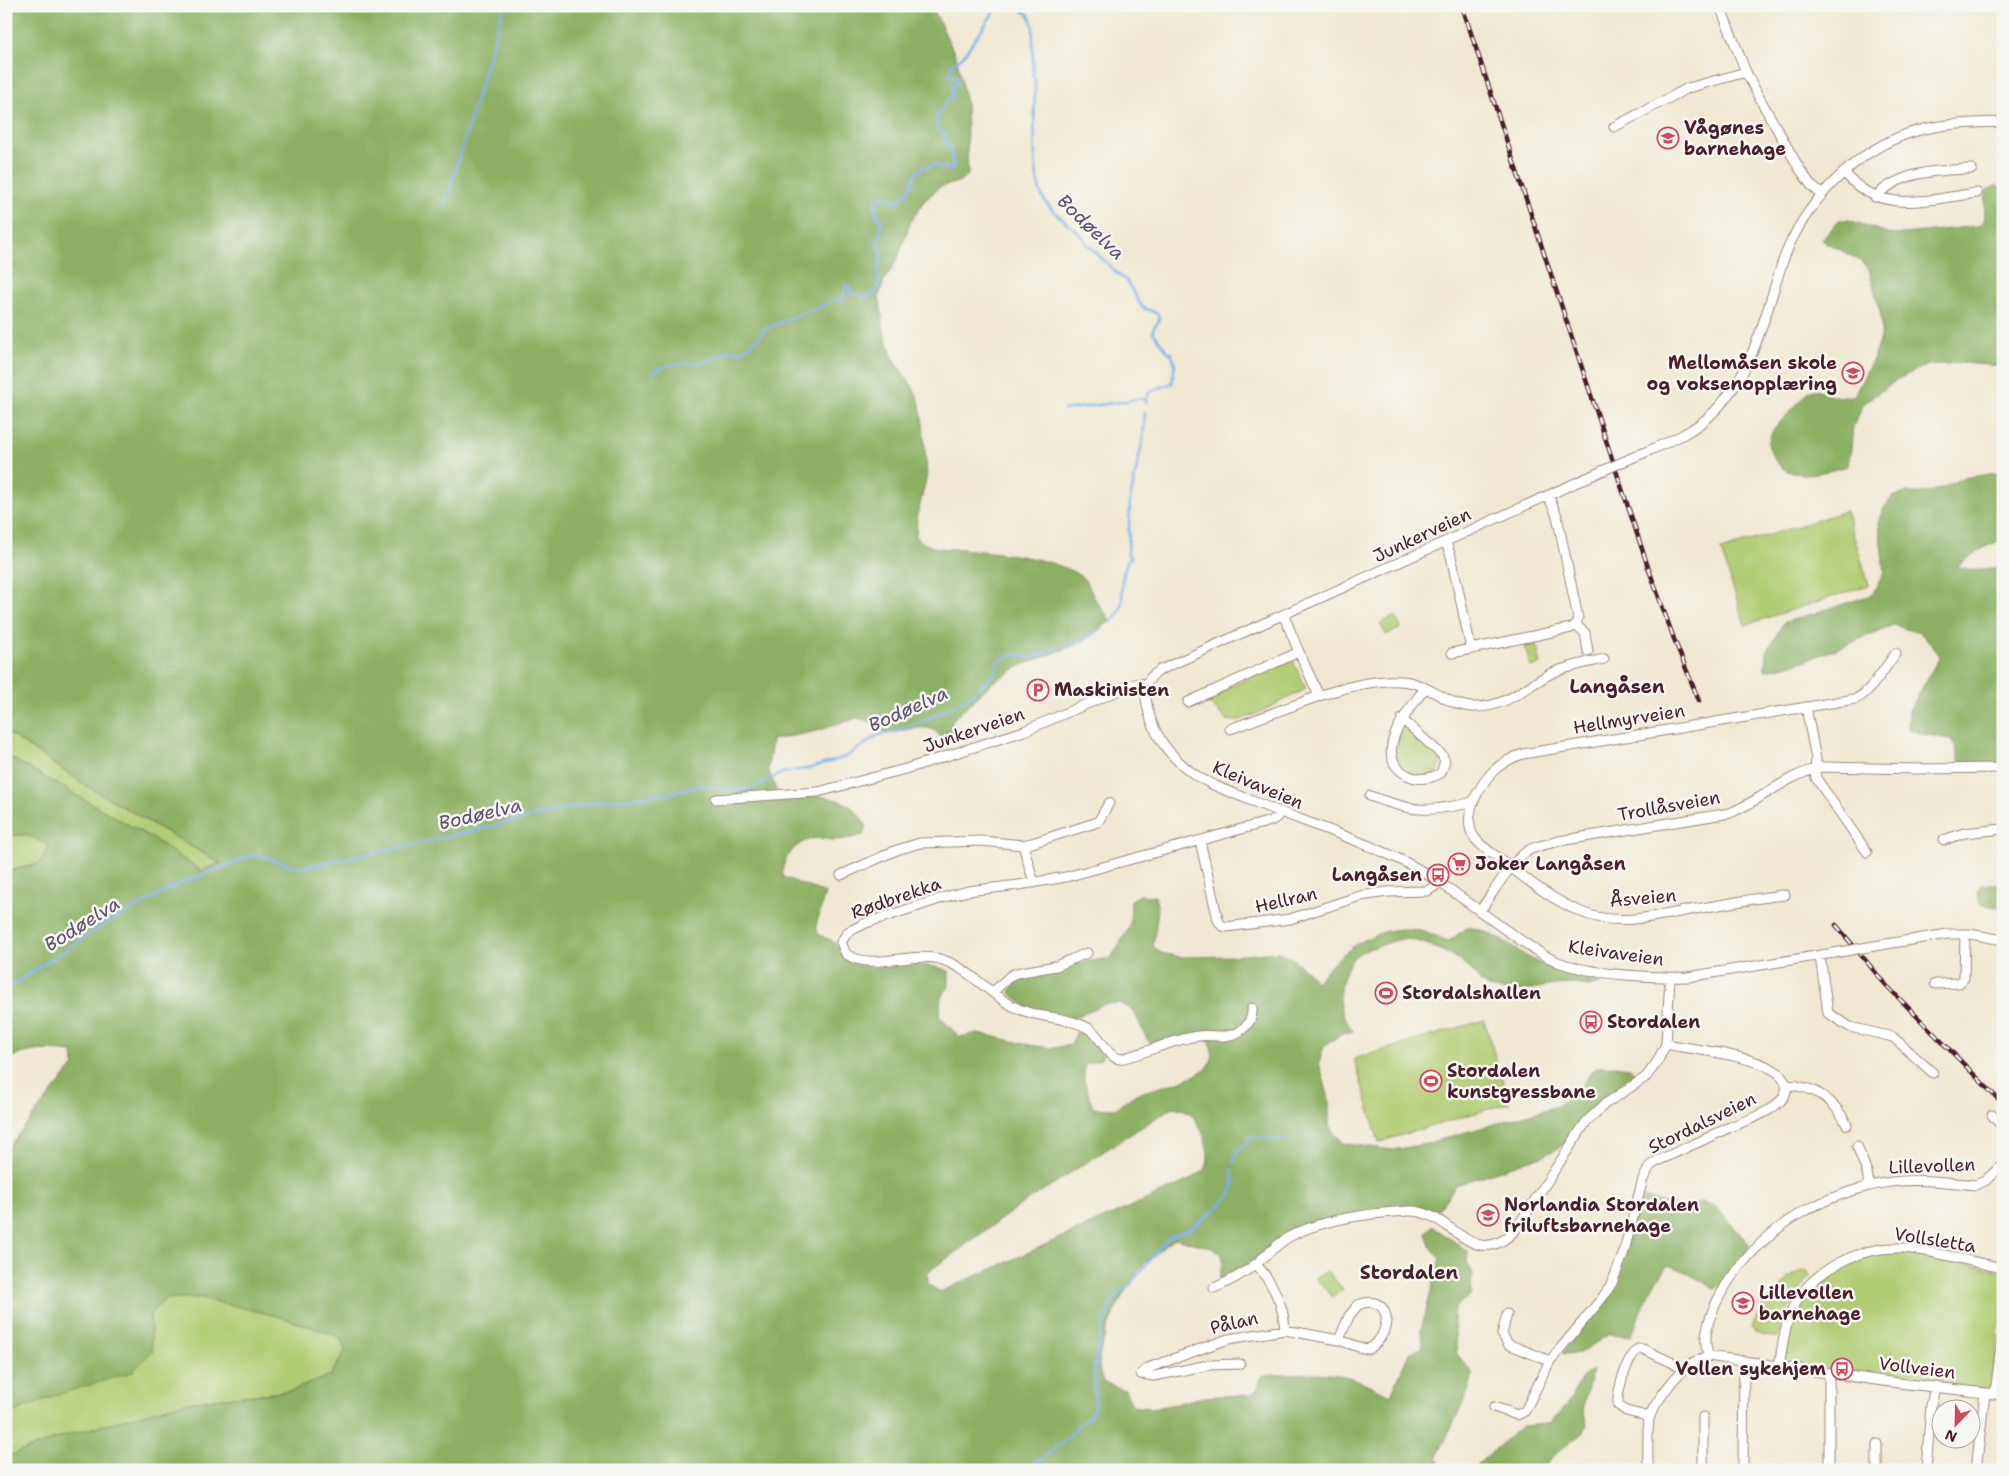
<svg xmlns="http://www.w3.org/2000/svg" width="2009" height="1476" viewBox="0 0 2009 1476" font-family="'Shantell Sans',sans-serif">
<rect width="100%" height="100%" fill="#f6f6f2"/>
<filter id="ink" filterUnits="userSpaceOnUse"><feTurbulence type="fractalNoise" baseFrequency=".02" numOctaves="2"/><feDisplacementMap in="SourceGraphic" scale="10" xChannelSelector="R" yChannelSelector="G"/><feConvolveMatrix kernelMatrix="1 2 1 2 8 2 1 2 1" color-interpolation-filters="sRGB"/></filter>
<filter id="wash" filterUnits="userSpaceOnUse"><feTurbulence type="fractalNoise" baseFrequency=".0096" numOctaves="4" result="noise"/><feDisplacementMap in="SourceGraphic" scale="20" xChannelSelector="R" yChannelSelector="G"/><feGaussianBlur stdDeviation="1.12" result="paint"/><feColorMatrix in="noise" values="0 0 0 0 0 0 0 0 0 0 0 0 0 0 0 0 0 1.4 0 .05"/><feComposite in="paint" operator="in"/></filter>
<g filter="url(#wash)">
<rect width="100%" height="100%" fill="#f0e8d2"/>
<path fill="#b1cc72" stroke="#7e764e" d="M1846 511 1869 585 1745 625 1721 550Z
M1395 616 1401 628 1386 635 1380 623Z
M1536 644 1541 664 1530 667 1525 646Z
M1292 659 1306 689 1254 715 1237 721 1227 720 1210 704 1209 696Z
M1402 726 1406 727 1441 759C1440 762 1440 767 1438 770 1427 787 1394 767 1394 749 1395 742 1400 733 1402 726Z
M6 732 87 786 221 864 202 871 150 837 6 755Z
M6 835H26L49 844 40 863 6 872Z
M1484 1020 1509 1103 1379 1142 1354 1059Z
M1884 1251H1911L1998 1270 2003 1273V1300L1991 1387 1985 1389 1790 1364 1786 1361 1784 1357C1786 1347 1787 1336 1789 1326 1801 1282 1844 1262 1884 1251Z
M1806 1270 1810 1275C1796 1295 1783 1312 1778 1337 1768 1337 1757 1336 1751 1328L1762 1307 1775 1297 1788 1277Z
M1327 1271 1343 1289 1332 1297C1326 1288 1320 1285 1315 1278Z
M167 1298H201L281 1317 340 1337 346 1351 331 1375 291 1391 186 1402 64 1436 6 1457V1415L56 1395 152 1351 150 1313Z"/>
<path fill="#8cb064" stroke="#6b6848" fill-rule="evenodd" d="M6 6H932L957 59 966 103 968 175 961 181 940 187 924 201 911 221 896 262 884 280 879 296 885 337 895 363 909 381 919 400 923 424 927 475 917 517 916 537C930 551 945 548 963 549 996 553 1059 557 1084 579 1090 585 1091 593 1095 599 1100 607 1106 614 1111 621L1075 645 1020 666 993 682 952 720 951 739 947 742C941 740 940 735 935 731 924 723 900 732 887 734L875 723 857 718 817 731 772 740 768 769 779 797C802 795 827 793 848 805 855 809 861 818 866 825L863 835C853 838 842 840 832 840 828 840 824 838 820 838 799 838 780 857 783 877L825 893 816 926 818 934C823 937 830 939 835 943 843 948 842 960 852 963 884 973 919 958 949 971V986L941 998 939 1016 960 1037 978 1033 1029 1045 1053 1048 1071 1045 1077 1031 1091 1032 1103 1054 1101 1059 1084 1065V1081L1093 1108 1115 1109 1136 1094 1178 1082 1196 1075 1208 1067 1213 1056 1210 1041 1201 1037 1154 1047 1148 1041 1133 1010 1119 1003 1104 1004 1066 1021 1036 1015 1010 993C1011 990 1013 985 1016 982 1029 967 1090 962 1111 958L1130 926 1131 900 1140 895 1155 896 1158 910 1153 946 1161 953 1181 957 1232 956 1278 952 1293 959 1314 978 1316 983C1336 956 1369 929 1405 929 1420 929 1435 936 1449 941L1468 927C1500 932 1516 954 1544 965 1562 973 1582 975 1601 979L1600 984C1590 988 1581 984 1570 984 1546 984 1523 994 1499 990 1480 987 1479 977 1467 966 1456 955 1415 937 1401 939 1394 940 1386 944 1379 946 1357 952 1350 956 1343 979 1335 1002 1340 1012 1353 1031L1338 1036 1324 1046 1319 1063 1329 1099V1126L1342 1143 1392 1150 1421 1145 1558 1106 1578 1091 1592 1071 1599 1067 1614 1066 1630 1068 1639 1077 1593 1109 1565 1144 1545 1155 1456 1185 1439 1209 1433 1211 1420 1207 1407 1206 1318 1220 1295 1229 1276 1241 1239 1270 1219 1279 1223 1263 1222 1254 1215 1249 1176 1238C1166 1245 1155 1253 1146 1262 1127 1280 1102 1333 1099 1359 1098 1366 1100 1374 1103 1382L1125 1390 1132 1405C1157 1413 1180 1401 1205 1397 1220 1395 1237 1396 1252 1395L1258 1388 1262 1376C1288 1374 1326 1370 1352 1378 1365 1382 1378 1390 1391 1395L1409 1353 1422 1348 1421 1330 1440 1258 1430 1246 1426 1233 1432 1226 1468 1251 1467 1262 1472 1274 1471 1295 1456 1306 1453 1314 1457 1354 1473 1374 1468 1392 1437 1457 1441 1470H6V1457L64 1436 186 1402 291 1391 331 1375 345 1351 340 1337 281 1317 201 1298H167L150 1313 152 1351 132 1372 56 1395 6 1415V1150L74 1065 73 1052C46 1049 32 1049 6 1059V872L40 863 49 845 26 835H6V755L150 837 201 871 221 863 87 786 6 731ZM1173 1107C1177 1108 1184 1109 1188 1112 1201 1122 1217 1159 1202 1172 1196 1177 1187 1181 1181 1184L940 1292 928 1284V1272L1022 1204Z
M1995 186H2003V366L1962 363 1927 365 1900 378 1865 402 1853 426 1851 448 1848 466C1828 471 1790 483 1776 461 1772 456 1770 449 1768 443L1773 430 1809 391 1815 390 1839 397 1854 396 1874 357 1881 338 1882 320 1869 269 1859 260 1822 240 1839 220H1849L1894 235 1979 226 1984 221 1986 191Z
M2003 472V539L1980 550 1956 566 1972 570 2003 567V763L1960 764 1955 746 1951 739 1923 734 1908 729 1909 711 1940 656 1928 640 1920 633 1893 625C1851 642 1811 663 1765 670L1766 653 1783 623 1872 595 1884 573 1879 523 1884 508 1892 497 1905 493H1926L1942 488 1963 478Z
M2003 883V908L1980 904 1978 891 1981 885Z
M1643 1197 1683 1208 1701 1202 1715 1206 1749 1244C1747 1261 1727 1277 1716 1289L1682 1270 1668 1265C1649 1288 1641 1308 1632 1336L1609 1334 1580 1353 1563 1354V1352L1605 1299 1640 1198Z
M1592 1370 1583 1408 1587 1425 1581 1435 1564 1447 1538 1470H1476L1478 1464 1522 1426 1548 1424 1567 1405 1583 1377Z"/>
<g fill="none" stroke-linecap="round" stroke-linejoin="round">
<path stroke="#7dafe9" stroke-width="2.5" d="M1017 6 1029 15 1033 25V76L1035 80C1035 107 1031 178 1043 198 1052 213 1069 224 1082 236L1085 242 1121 277 1126 280 1142 307 1158 314 1159 321 1154 327 1153 332 1168 352 1171 353 1175 364 1172 383 1149 392 1146 402
M444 208 504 6
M654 372C667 363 682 363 697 363 709 362 720 354 731 350 744 357 757 339 764 329L827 304 835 299 843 300 845 286H849L851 294H858L865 298 878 289 880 283C875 272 881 263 882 252L877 245C878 239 881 231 881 225 881 213 870 213 877 199H880L884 195 898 203 902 196 908 193V190L912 185 915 174 921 170 924 166 928 168 935 164 940 168 943 167 951 170 953 168C955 155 945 145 944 133L938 130 936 119 947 100 953 98 952 86H957V76L953 78 949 75 952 65 963 56 998 6
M1064 410 1128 401 1138 398 1146 400
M1111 622C1127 604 1121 603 1122 582 1122 577 1126 565 1128 559L1131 558 1128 554 1130 500 1143 439 1145 412
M980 687 995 673 998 663 1004 658 1017 654 1029 658 1084 640 1102 628
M6 989 102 926 181 883 256 854 298 868 411 845 592 803 650 796 654 793 668 795 678 790 702 786 741 790 753 788 782 773 811 768 846 757 878 735 899 731 917 724 965 700 975 693
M1233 1163 1238 1149 1248 1142 1250 1137C1262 1136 1274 1142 1285 1139
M1031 1470 1036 1459 1041 1460C1048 1456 1049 1453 1055 1448 1059 1444 1065 1441 1070 1436 1073 1432 1076 1428 1079 1424 1083 1419 1090 1417 1093 1411 1098 1400 1093 1387 1094 1376 1096 1351 1105 1298 1129 1286L1169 1237 1191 1228 1216 1209 1231 1193 1234 1184 1232 1170"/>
</g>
</g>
<g filter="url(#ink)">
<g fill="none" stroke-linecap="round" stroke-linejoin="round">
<g stroke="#9d847e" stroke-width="11">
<path id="minor" d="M1720 6 1746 72 1760 99 1799 168 1811 185 1822 195
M1614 127 1688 88 1746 72
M1845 173C1879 216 1929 199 1977 193
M1875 197C1901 171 1938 170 1972 169
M1627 460C1656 447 1692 435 1715 411 1755 369 1765 314 1783 261 1803 204 1855 150 1913 132 1942 123 1973 123 2003 122
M1548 495 1557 516 1578 618 1576 625
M1446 543 1451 556 1471 649 1571 628 1576 625
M1284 616 1299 652
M1576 625 1585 633 1588 651
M1452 653 1471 649
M1145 686C1146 719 1159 746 1185 767 1202 782 1225 790 1245 798 1297 820 1352 836 1403 861 1439 879 1471 905 1503 928 1521 940 1538 954 1558 962 1592 975 1651 978 1688 977L1834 953
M1145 686 1151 677 1160 670 1602 471
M1319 696C1344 687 1387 676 1413 683 1435 689 1452 708 1476 707 1507 707 1526 686 1552 673 1568 666 1586 663 1604 659
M1188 702 1299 652 1319 696 1230 729
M1806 707 1816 759 1815 769 1816 778 1867 852
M1402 719 1442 755 1445 761 1441 773C1430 779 1419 781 1407 775 1369 754 1410 709 1425 688
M1370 796C1413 812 1427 813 1473 802 1484 778 1497 762 1523 754L1855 699C1869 695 1886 666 1896 653
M716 799 818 792 909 768 1024 731 1131 685 1140 683 1145 686
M1473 802C1462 836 1477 842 1501 860 1526 879 1552 900 1581 912 1616 927 1655 916 1690 910 1722 905 1753 898 1785 895
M1944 840 1964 833 2003 829
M1200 841 1218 920 1222 926 1226 927 1290 919 1360 896 1387 892 1427 891 1440 883
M1023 845 1034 883
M841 875 897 850 920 843 982 841 1023 845 1032 843 1098 822 1109 803
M1480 911C1493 893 1511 861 1529 850 1538 845 1549 844 1559 841L1730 813C1762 800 1786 775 1822 767L1918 769 2003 768
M1874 946 1948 934H1970L2003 940
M1820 956 1828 1013 1850 1027 1893 1037 1933 1073
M1935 984 1959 983 1964 978 1965 934
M993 992 1010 976 1016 973 1056 966 1087 953
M1252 1008C1253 1019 1247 1027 1237 1033 1224 1039 1211 1034 1198 1036 1173 1039 1145 1054 1119 1059 1105 1055 1102 1036 1088 1028 1067 1016 1041 1019 1019 1009 991 997 972 970 943 960 913 950 872 972 846 954L841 942 848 932 866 923 949 896 968 891 1019 885 1066 877 1271 821 1277 817 1279 813
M1787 1085C1814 1086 1835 1100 1847 1125
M1992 1115 2003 1127
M1857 1146 1867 1172 1869 1186
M1256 1264C1272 1282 1284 1305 1285 1330
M1214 1288C1229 1282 1243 1274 1257 1263 1268 1254 1277 1244 1289 1237 1321 1219 1372 1213 1408 1211 1451 1208 1473 1276 1516 1229L1586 1122 1605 1104 1646 1077 1657 1062 1666 1044 1670 978
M1507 1314 1502 1334 1508 1344 1550 1361
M1708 1356C1707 1350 1705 1343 1706 1337 1711 1289 1761 1236 1801 1213 1822 1201 1846 1192 1869 1186 1907 1177 1937 1181 1975 1185L1985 1181 2003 1164
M1779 1366C1782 1349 1784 1330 1790 1314 1807 1272 1858 1246 1902 1248 1933 1250 1971 1262 2003 1268
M1141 1374 1148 1368 1228 1339 1285 1330 1339 1340 1362 1348 1369 1349C1396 1331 1390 1292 1358 1305L1349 1316 1339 1340
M1141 1374 1154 1376 1209 1365 1240 1364
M1995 1394 2003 1329
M1494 1407 1517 1415 1525 1411 1550 1361 1603 1297 1612 1283 1623 1255 1643 1179 1650 1166 1657 1161C1681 1150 1706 1139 1730 1127 1747 1120 1771 1113 1783 1098 1790 1088 1785 1078 1777 1072 1753 1055 1696 1050 1666 1044
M1650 1417 1626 1411 1618 1405C1617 1390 1627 1358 1638 1349H1643L1684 1368
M1877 1444V1470
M1648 1470C1648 1453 1647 1436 1649 1419 1652 1406 1674 1378 1684 1369 1691 1363 1699 1359 1708 1356L1890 1382 2003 1395
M1703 1470V1417
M1743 1470 1744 1361
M1829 1470V1374
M1926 1470 1931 1405 1935 1388
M1976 1470 1985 1393"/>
</g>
<use href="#minor" stroke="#fff" stroke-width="9"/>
<g stroke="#4a1f2b" stroke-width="4.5">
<path id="rail" d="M1462 6 1648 567 1674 639 1699 701
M1836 925 1886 985 2003 1104"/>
</g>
<use href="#rail" stroke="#f6f6f2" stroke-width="2.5" stroke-dasharray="8" stroke-linecap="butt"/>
<g stroke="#9d847e" stroke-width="11" stroke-linecap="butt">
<path id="minor-bridge" d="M1602 471 1627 460
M1834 953 1874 946"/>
</g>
<use href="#minor-bridge" stroke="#fff" stroke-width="9"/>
</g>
</g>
<defs>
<g id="school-ring" transform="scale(1.125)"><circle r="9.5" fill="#f6f6f2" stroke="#d1495b" stroke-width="1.5"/><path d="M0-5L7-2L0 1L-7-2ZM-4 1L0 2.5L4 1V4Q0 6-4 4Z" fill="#d1495b"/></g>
<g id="parking-ring" transform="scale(1.125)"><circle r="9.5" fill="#f6f6f2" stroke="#d1495b" stroke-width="1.5"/><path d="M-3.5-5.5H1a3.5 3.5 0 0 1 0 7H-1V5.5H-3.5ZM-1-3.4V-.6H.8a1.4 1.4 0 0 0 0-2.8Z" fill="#d1495b"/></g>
<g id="supermarket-ring" transform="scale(1.125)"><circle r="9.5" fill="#f6f6f2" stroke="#d1495b" stroke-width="1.5"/><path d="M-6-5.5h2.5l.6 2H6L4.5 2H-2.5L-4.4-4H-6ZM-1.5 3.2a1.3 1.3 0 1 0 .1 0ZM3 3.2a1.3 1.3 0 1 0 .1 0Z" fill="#d1495b"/></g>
<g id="bus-ring" transform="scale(1.125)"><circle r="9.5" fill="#f6f6f2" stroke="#d1495b" stroke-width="1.5"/><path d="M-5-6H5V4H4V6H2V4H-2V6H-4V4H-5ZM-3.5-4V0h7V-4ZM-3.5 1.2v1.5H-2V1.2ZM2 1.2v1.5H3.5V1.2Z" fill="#d1495b"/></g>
<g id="stadium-ring" transform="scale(1.125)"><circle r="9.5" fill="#f6f6f2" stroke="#d1495b" stroke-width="1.5"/><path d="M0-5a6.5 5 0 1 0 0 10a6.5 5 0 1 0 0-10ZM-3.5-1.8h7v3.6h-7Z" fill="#d1495b"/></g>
</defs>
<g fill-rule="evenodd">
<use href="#school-ring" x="1668" y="138"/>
<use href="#school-ring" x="1853" y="373"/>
<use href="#parking-ring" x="1038" y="690"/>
<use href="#supermarket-ring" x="1459" y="864"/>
<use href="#bus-ring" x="1438" y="875"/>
<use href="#stadium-ring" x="1386" y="993"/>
<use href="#bus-ring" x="1591" y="1022"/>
<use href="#stadium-ring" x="1431" y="1081"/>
<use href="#school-ring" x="1488" y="1215"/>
<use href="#school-ring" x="1743" y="1303"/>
<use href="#bus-ring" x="1842" y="1369"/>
</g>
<g text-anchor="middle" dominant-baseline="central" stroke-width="5" stroke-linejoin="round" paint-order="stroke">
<g font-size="18" font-weight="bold" fill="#4a1f2b" stroke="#f6f6f2" text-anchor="start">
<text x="1684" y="128">Vågønes<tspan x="1684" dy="21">barnehage</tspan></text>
<text x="1837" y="363" text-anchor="end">Mellomåsen skole<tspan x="1837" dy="21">og voksenopplæring</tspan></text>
<text x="1054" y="690">Maskinisten</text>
<text x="1475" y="864">Joker Langåsen</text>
<text x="1422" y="875" text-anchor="end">Langåsen</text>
<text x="1402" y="993">Stordalshallen</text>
<text x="1607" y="1022">Stordalen</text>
<text x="1447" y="1071">Stordalen<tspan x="1447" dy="21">kunstgressbane</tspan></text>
<text x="1504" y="1205">Norlandia Stordalen<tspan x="1504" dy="21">friluftsbarnehage</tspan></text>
<text x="1759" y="1293">Lillevollen<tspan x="1759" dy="21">barnehage</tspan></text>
<text x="1826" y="1369" text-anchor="end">Vollen sykehjem</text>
</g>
<g font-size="18" fill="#4a1f2b" stroke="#f6f6f2">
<text transform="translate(1422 535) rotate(-25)">Junkerveien</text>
<text transform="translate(1629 719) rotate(-9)">Hellmyrveien</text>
<text transform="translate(974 730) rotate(-19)">Junkerveien</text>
<text transform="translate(1258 785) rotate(23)">Kleivaveien</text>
<text transform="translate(1669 806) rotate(-10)">Trollåsveien</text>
<text transform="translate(896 898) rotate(-19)">Rødbrekka</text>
<text transform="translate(1643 898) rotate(-5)">Åsveien</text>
<text transform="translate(1286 900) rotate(-13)">Hellran</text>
<text transform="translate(1616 953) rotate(8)">Kleivaveien</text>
<text transform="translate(1702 1123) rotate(-26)">Stordalsveien</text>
<text transform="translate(1932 1166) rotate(-2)">Lillevollen</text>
<text transform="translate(1935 1240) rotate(9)">Vollsletta</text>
<text transform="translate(1234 1323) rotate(-13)">Pålan</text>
<text transform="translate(1917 1368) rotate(7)">Vollveien</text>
</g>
<g font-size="19" font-style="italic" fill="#5c516e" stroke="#f6f6f2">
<text transform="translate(1091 227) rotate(44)">Bodøelva</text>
<text transform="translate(908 709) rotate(-24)">Bodøelva</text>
<text transform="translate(480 814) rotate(-13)">Bodøelva</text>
<text transform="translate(82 924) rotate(-32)">Bodøelva</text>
</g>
<g font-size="19" font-weight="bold" fill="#4a1f2b" stroke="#f6f6f2">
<text x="1617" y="686">Langåsen</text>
<text x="1409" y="1272">Stordalen</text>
</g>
</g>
<rect width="2009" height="1476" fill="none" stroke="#f6f6f2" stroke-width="25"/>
<g transform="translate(1956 1424) rotate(203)"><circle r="24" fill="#f6f6f2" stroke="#b1a0a2"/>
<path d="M0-4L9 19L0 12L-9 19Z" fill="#d1495b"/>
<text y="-8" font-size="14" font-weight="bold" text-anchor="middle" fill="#4a1f2b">N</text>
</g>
</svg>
